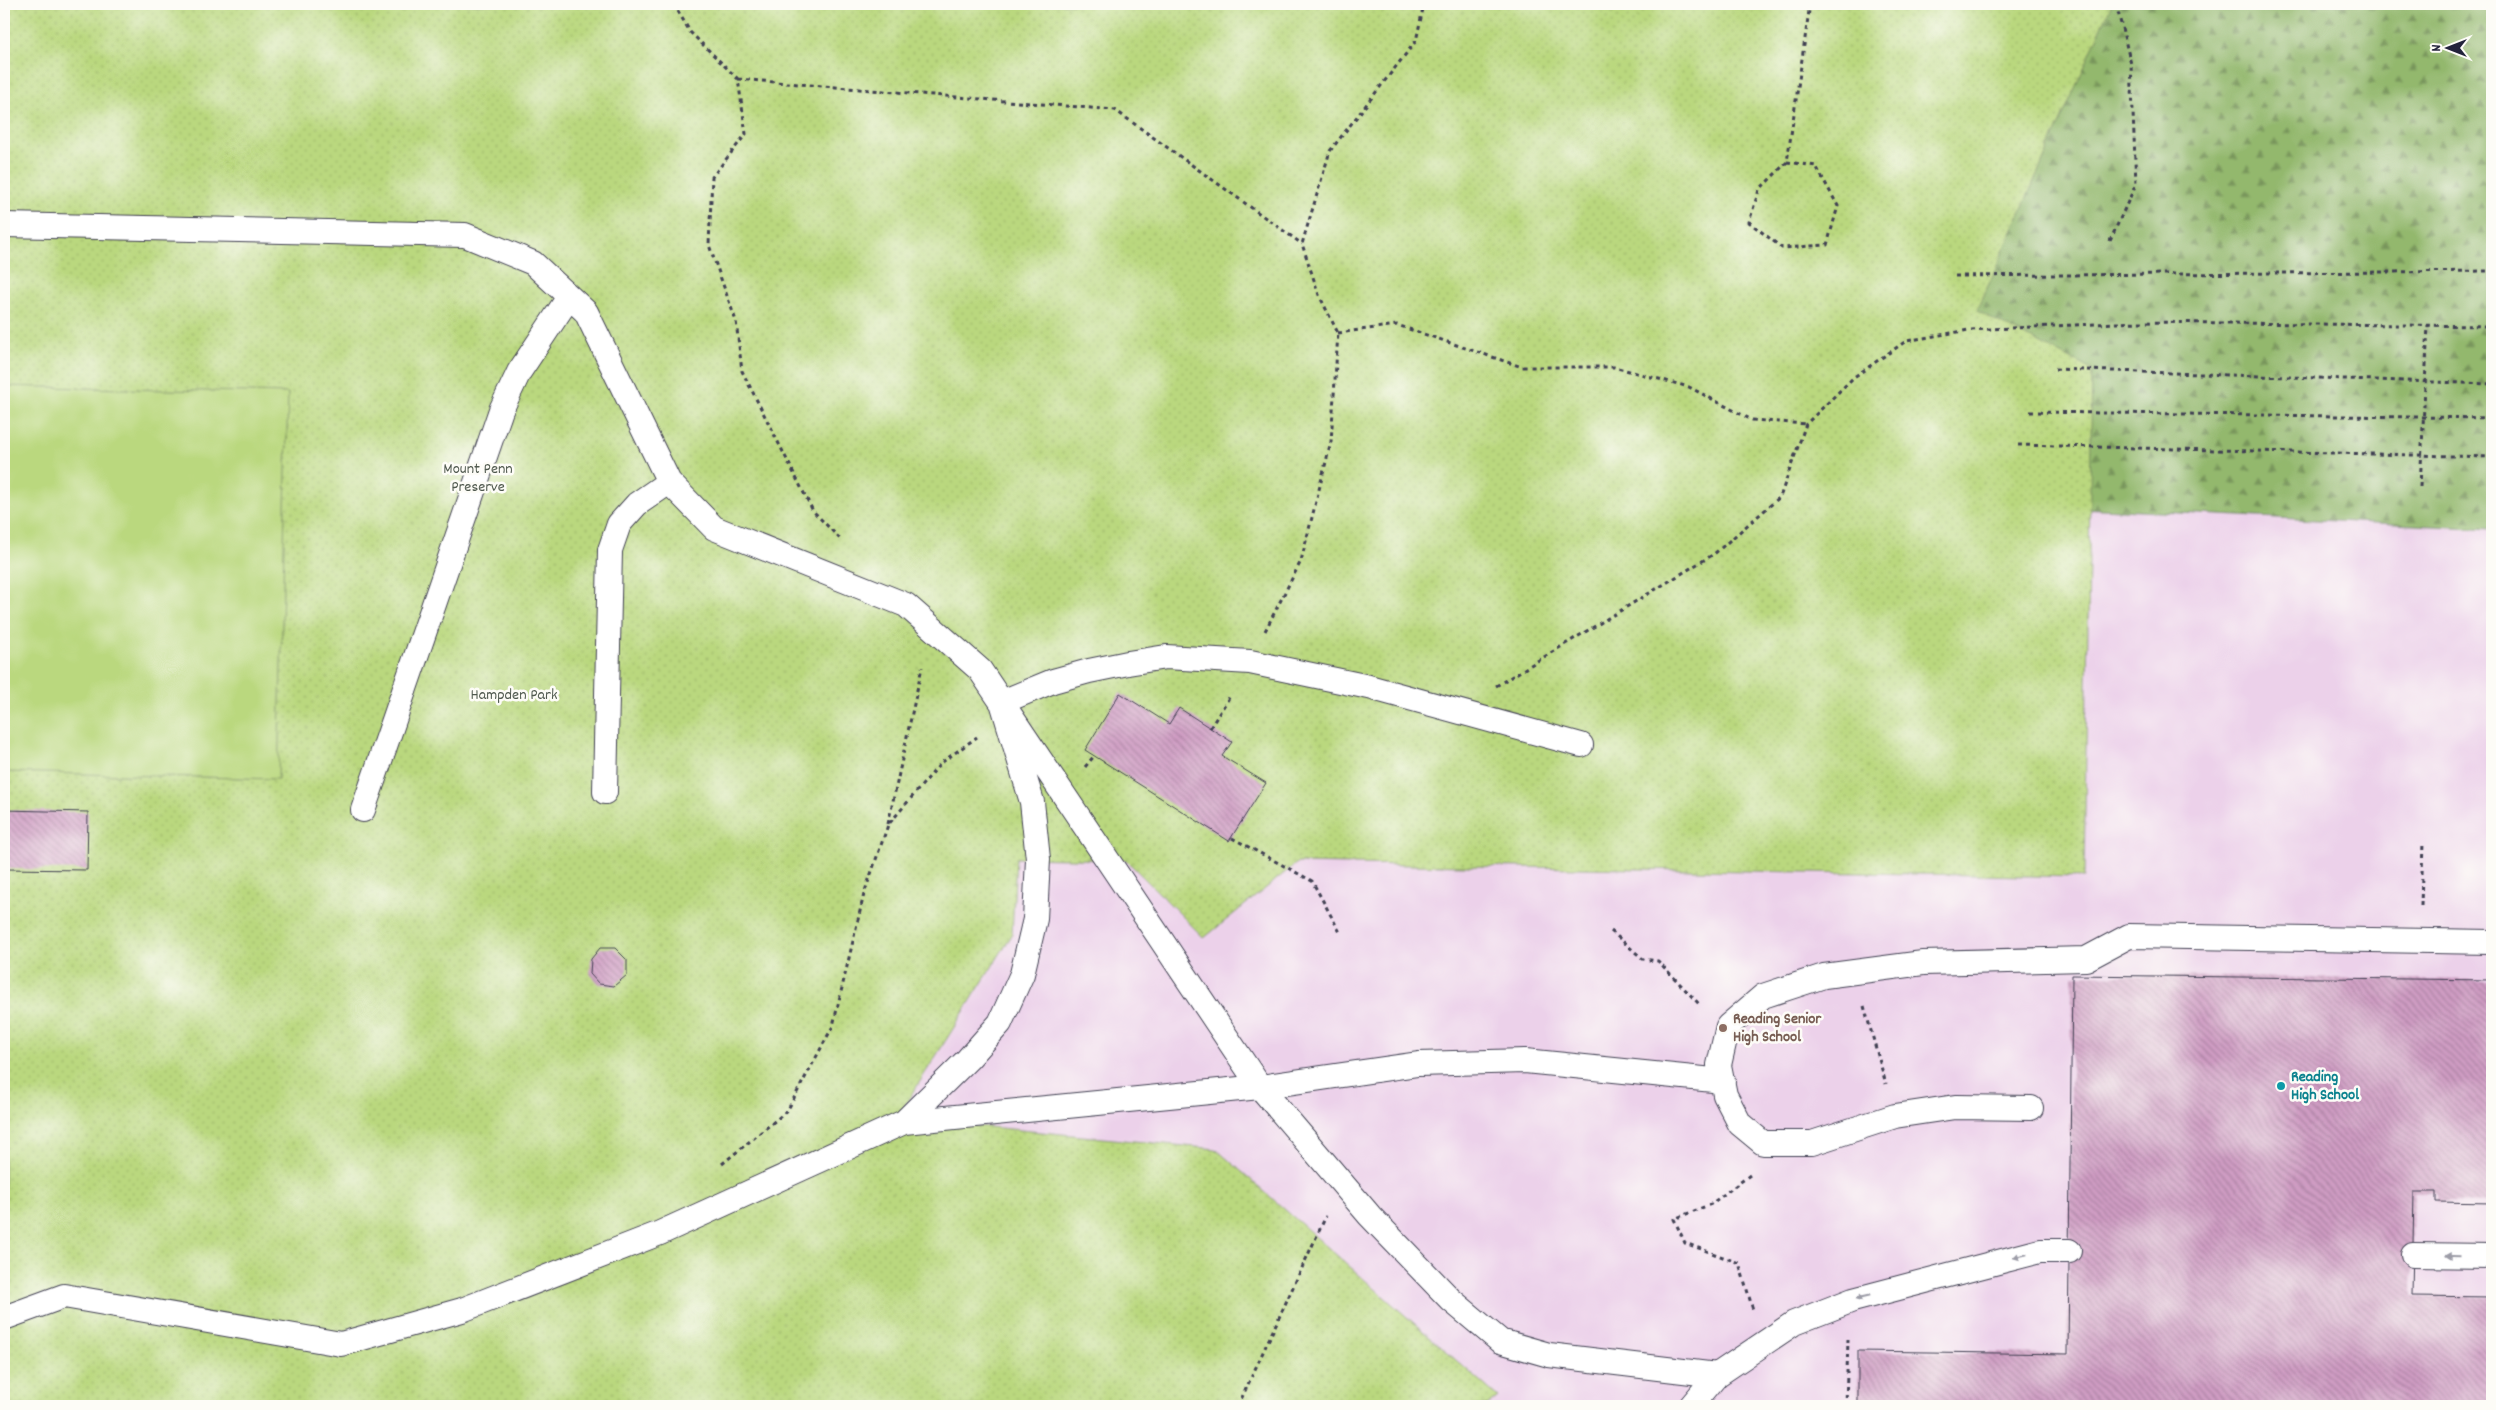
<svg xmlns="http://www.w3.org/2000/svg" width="2496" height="1410" viewBox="0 0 2496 1410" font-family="Dekko,sans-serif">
<defs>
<pattern id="forest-firs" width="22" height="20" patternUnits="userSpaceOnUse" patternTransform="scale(1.25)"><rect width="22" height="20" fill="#93b86d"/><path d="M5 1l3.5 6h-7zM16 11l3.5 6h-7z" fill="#78955b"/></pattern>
<pattern id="park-dots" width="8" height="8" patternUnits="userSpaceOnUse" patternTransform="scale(1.25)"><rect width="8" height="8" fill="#bad87e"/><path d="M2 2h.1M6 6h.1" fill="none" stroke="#a0b96e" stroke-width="1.8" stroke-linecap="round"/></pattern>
<pattern id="building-back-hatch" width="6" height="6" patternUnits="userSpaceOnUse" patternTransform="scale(1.25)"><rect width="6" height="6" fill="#cf9cc3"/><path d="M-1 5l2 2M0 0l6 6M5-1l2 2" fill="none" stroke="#a87fa0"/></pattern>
</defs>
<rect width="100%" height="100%" fill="#fdfcf7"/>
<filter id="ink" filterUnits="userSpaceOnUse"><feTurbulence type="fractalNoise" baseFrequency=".02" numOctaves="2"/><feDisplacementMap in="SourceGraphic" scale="10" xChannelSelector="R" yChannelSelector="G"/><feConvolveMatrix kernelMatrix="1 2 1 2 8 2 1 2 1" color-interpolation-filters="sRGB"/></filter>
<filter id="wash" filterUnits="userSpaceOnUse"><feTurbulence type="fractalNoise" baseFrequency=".0096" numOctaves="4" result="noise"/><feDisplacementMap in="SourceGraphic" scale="20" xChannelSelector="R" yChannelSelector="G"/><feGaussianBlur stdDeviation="1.12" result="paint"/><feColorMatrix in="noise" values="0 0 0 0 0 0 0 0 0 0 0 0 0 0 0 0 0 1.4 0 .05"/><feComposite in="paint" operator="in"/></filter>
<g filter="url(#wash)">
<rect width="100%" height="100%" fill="#f3ead3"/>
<path fill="#ecd1ea" d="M1904 499 2492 529V1406H1487L1497 1397 896 1118 1012 935 1021 756 1337 831Z"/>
<path fill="url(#forest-firs)" stroke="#5a6d54" d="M837 4H2492V529L1904 499Z"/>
<path fill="url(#park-dots)" stroke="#6e7d5c" d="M4 4H2112L1977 311 2092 370 2084 877 1297 863 1204 938 1126 860 1016 858 1012 935 897 1118 1216 1149 1498 1397 1487 1406H4Z"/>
<path fill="#bad87e" stroke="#6e7d5c" d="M4 386 288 393 278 779 4 772Z"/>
<g id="blocks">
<path fill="url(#building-back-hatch)" d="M1120 693 1169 724 1179 708 1232 742 1222 756 1266 783 1229 841 1085 750Z
M4 810 88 812 87 870 4 869Z
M600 948H615L627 960V975L614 986 599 984 590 974 591 959Z
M2072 975 2492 980V1203L2436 1202V1192H2414L2412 1296 2492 1297V1406H1858V1351L2068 1354Z"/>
</g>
</g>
<g filter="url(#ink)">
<use href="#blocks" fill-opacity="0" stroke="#414052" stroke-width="1"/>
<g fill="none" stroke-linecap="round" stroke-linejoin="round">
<g stroke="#414052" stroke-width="26">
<path id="service" d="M4 225 465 235 533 263 586 312 669 482 714 528 906 605 980 670 1260 1087 1370 1216 1451 1300 1500 1341 1549 1355 1717 1375
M605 792 610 550 619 524 637 504 669 482
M363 810 501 410 519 372 569 297
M2031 1108 1955 1107 1895 1116 1812 1143H1763L1740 1124 1725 1095 1719 1065 1728 1026 1763 996 1824 976 1923 963 2086 959 2129 936 2492 942
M904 1122 968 1059 1000 1023 1022 974 1035 919 1038 859 1032 802 1002 702 1053 681 1089 671 1128 663 1166 657 1250 662 1369 687 1581 745
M2413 1255 2492 1256
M4 1318 64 1296 341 1344 462 1310 660 1233 904 1122 1260 1087 1418 1064 1525 1061 1723 1081
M1691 1406 1717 1375 1794 1323 1853 1300 2040 1251H2069"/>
</g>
<path stroke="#414052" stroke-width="3" stroke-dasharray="4 4" stroke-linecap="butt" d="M674 4 690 32 738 79 746 134 712 177 709 245 736 321 742 371 813 511 842 541
M738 79 1115 110 1302 244
M1787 162 1816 166 1838 206 1827 245 1782 248 1749 222 1759 190 1787 162 1810 4
M2110 241 2136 184 2131 64 2116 4
M1955 276 2492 271
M1338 333 1397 325 1522 367H1614L1689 387 1752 420 1806 424
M2055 369 2492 384
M2030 412 2492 418
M2018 445 2492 457
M2420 487 2428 325
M1265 631 1301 561 1331 442 1338 333 1319 295 1302 244 1330 151 1416 41 1424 4
M1496 686 1714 554 1780 497 1806 424 1854 377 1906 341 1969 330 2138 322 2492 326
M1210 728 1230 696
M1085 767 1094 756
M888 824 922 667
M1232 838 1312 881 1341 934
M2421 906 2423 842
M1611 931 1643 959 1658 961 1701 1006
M1864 1006 1886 1084
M722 1164 787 1111 833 1026 864 894 888 825 941 763 977 737
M1750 1175 1711 1204 1674 1219 1685 1243 1739 1263 1753 1310
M1238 1406 1326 1216
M1846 1406 1848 1339"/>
<use href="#service" stroke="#fff" stroke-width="24"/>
</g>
<defs><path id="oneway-solid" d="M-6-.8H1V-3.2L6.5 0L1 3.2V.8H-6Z" transform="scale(1.25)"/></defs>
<g fill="#9c9ca7">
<use href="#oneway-solid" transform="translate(2020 1256) rotate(166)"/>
<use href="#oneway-solid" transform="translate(2453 1256) rotate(-179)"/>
<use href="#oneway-solid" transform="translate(1863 1297) rotate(166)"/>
</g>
</g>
<circle fill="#8d6e63" stroke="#fdfcf7" stroke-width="2" cx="1723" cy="1028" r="5"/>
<circle fill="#0f9aa8" stroke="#fdfcf7" stroke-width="2" cx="2281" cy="1086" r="5"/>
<g text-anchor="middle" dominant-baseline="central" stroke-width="5" stroke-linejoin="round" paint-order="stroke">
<g font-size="16" fill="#50594f" stroke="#fdfcf7">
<text x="478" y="469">Mount Penn<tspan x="478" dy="18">Preserve</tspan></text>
<text x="514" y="695">Hampden Park</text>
</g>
<g font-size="16" font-weight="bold" fill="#785e54" stroke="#fdfcf7" text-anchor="start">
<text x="1733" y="1019">Reading Senior<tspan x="1733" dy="18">High School</tspan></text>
</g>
<g font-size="16" font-weight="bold" fill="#0d838f" stroke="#fdfcf7" text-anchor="start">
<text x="2291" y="1077">Reading<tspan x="2291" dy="18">High School</tspan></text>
</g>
</g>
<rect width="2496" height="1410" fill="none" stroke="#fdfcf7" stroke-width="20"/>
<g transform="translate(2448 48) rotate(270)" stroke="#fdfcf7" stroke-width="4" paint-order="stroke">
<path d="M0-4L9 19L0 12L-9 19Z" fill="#22223b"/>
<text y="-8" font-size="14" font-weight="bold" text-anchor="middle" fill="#22223b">N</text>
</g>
</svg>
